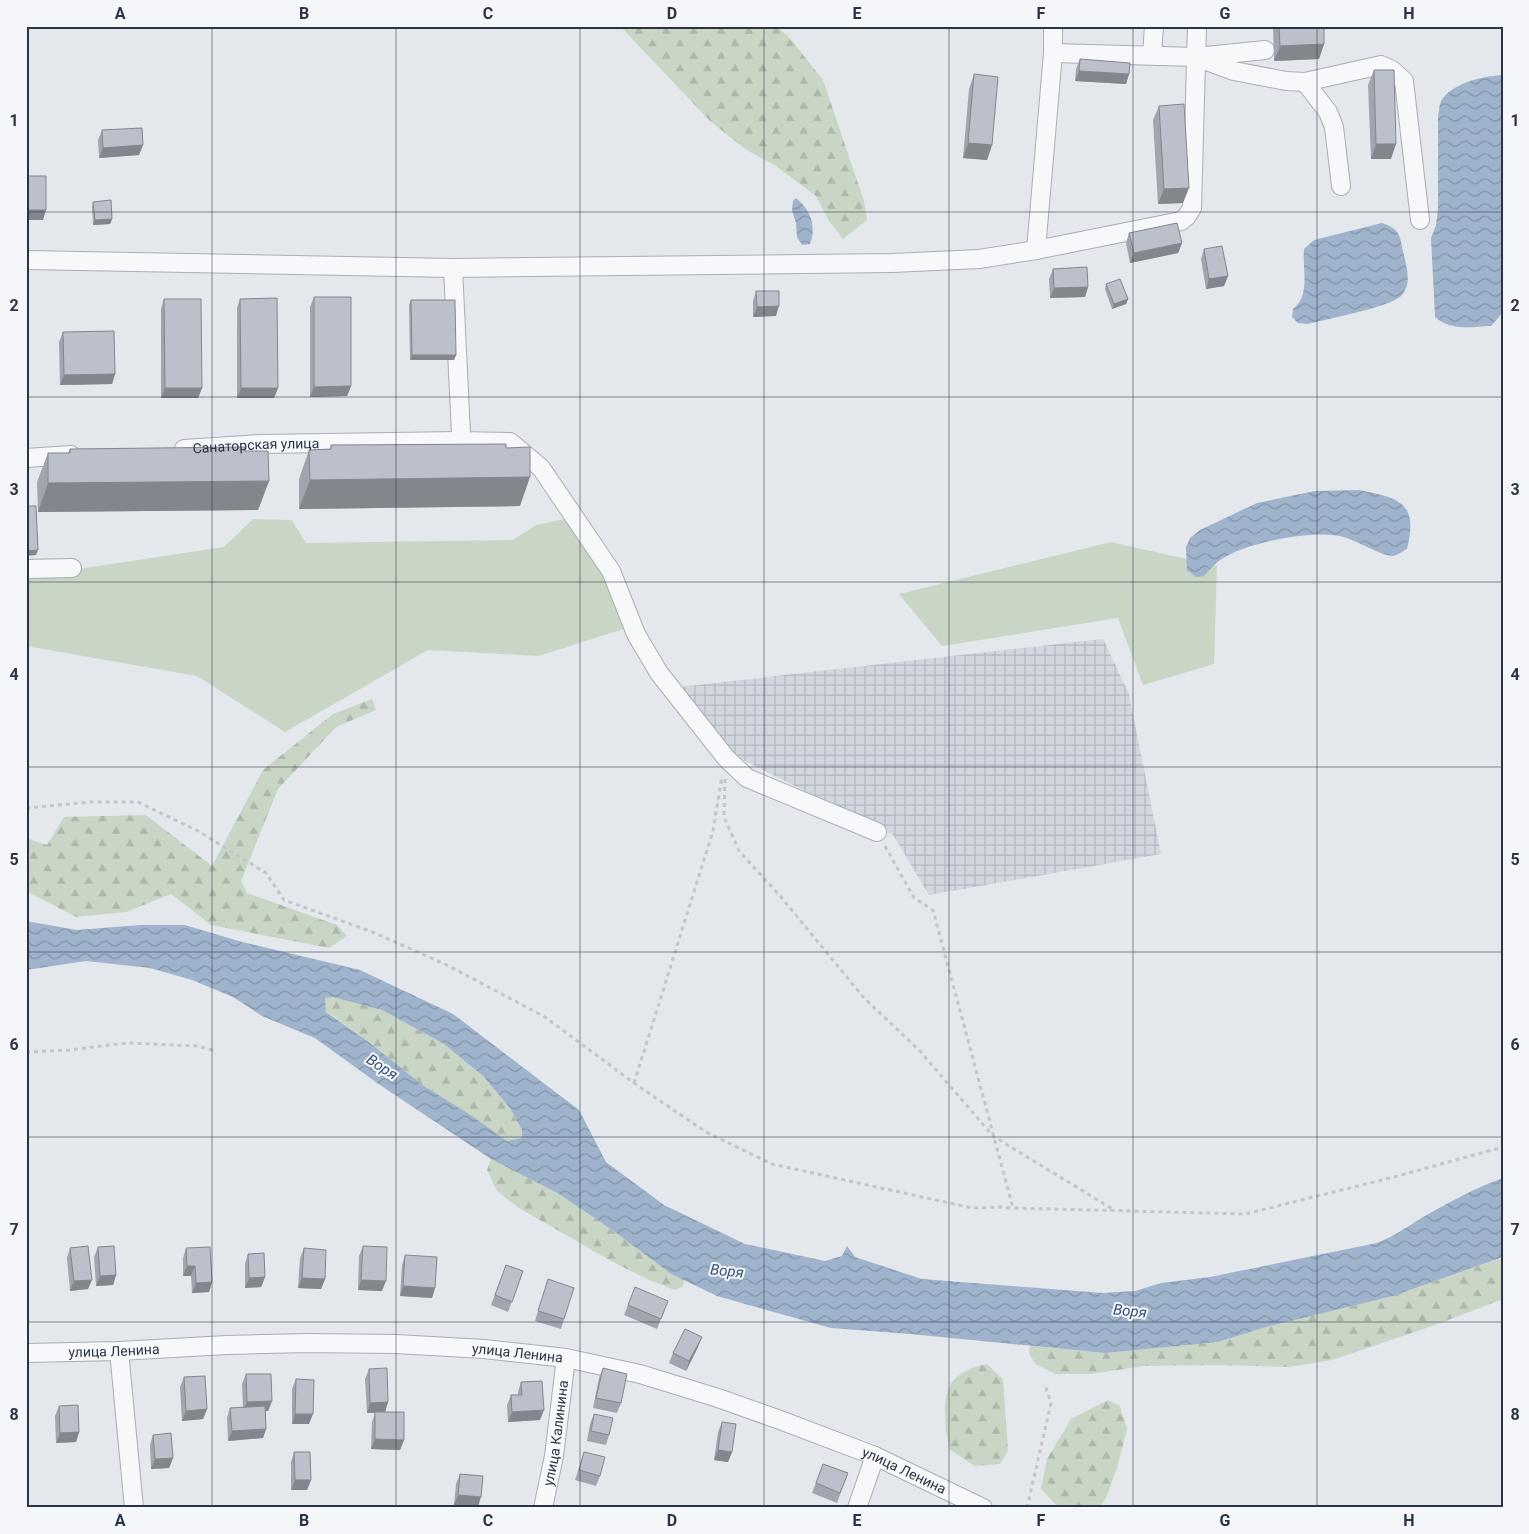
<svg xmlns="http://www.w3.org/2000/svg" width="1529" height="1534" viewBox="0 0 1529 1534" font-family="Roboto,sans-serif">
<defs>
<pattern id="industrial-grid" width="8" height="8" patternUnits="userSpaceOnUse" patternTransform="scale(1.25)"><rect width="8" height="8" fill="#d2d6de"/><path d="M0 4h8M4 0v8" fill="none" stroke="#b4b8c0"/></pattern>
<pattern id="forest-firs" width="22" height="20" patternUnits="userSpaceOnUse" patternTransform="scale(1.25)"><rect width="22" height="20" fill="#c9d6c5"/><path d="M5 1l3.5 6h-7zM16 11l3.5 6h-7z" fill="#adb8ab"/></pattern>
<pattern id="water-waves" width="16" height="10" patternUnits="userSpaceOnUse" patternTransform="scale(1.25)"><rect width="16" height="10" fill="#9fb4cc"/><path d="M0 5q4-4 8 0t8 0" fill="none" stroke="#8293a7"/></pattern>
</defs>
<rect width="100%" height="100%" fill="#e4e7ec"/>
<path fill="url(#industrial-grid)" d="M1103 639 1129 694 1161 854 929 895 893 835 737 757 679 687Z"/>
<path fill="#c9d6c5" d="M569 518 609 578 627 628 538 656 428 650 285 732 197 676 26 646V577L224 547 253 519 292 520 306 543 513 540 536 525Z
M1111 542 1217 566 1214 664 1143 685 1118 618 942 646 899 594Z"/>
<path fill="url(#forest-firs)" d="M620 26H776L788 36 823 80 864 201 867 220 843 239 829 221 816 196 776 166 745 149 710 121Z
M372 699 376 710 336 727 278 789 241 881 247 893 337 925 347 936 329 948 211 925 171 894 126 912 76 917 26 891V838L47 845 64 817 146 815 212 866 263 770 333 714Z
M333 996 382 1010 444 1044 483 1076 510 1108 522 1130V1138L507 1141 471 1116 424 1086 366 1040 326 1011 325 998Z
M491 1159 559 1194 615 1232 671 1274 684 1280 683 1286 675 1290 649 1280 611 1261 519 1208 497 1191 487 1170Z
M1503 1259V1299L1435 1325 1332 1360 1289 1367 1218 1365 1144 1366 1091 1374H1055L1036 1364 1029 1354 1030 1346 1105 1353 1218 1342 1266 1327 1393 1296 1495 1260Z
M987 1364 1003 1379 1008 1451 1000 1464 975 1466 949 1449C946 1430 940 1396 953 1381 961 1371 976 1366 987 1364Z
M1108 1400 1120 1406 1127 1429 1117 1468 1106 1498 1099 1508 1058 1507 1041 1489 1047 1459 1071 1419Z"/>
<path fill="url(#water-waves)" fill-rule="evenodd" d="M1501 75H1503V311L1499 317 1491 326C1471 327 1451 331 1435 317L1431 238 1436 225 1438 209V117C1439 112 1439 106 1441 101 1452 83 1481 77 1501 75Z
M796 198C810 209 817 226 810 244L802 245 797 237 796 223 792 210 793 201Z
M1382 223C1402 230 1399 236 1404 255 1407 269 1412 284 1401 296 1390 307 1327 319 1308 324L1298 323 1292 317 1293 309C1311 295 1302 269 1304 249L1314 240Z
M1359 490C1398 498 1419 501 1407 549 1403 551 1398 555 1393 556 1381 556 1355 539 1340 536 1311 530 1252 542 1227 556 1218 560 1210 569 1204 576L1196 577 1187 570 1186 547 1190 538 1200 530 1257 503 1315 491Z
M26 921 77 930 140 925H185L242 942 360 970 453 1014 579 1110 606 1162 664 1205 745 1244 825 1261 842 1256 847 1246 855 1257 922 1279 1103 1293 1135 1291 1161 1283 1210 1277 1377 1243C1399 1234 1412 1223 1432 1212 1455 1199 1478 1187 1503 1178V1257L1393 1296 1266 1327 1218 1342 1105 1353 910 1334 831 1328 717 1296 671 1274 615 1232 559 1194 491 1159 380 1085 315 1038 262 1016 233 997 192 980 150 968 86 961 26 970ZM333 997 382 1010 444 1044 483 1076 510 1108 522 1130V1138L507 1141 472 1116 424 1086 366 1040 326 1012 325 998Z"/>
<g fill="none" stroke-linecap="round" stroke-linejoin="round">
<g stroke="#a9aeb7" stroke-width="20">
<g id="minor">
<path d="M1053 53 1196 57 1265 50"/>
<path d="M1152 55 1154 26"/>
<path d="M1196 57 1234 71 1286 81 1305 82 1381 65 1392 70 1404 81 1420 220"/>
<path d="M1305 82 1328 112 1334 127 1341 186"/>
<path d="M1036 250 1053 53V26"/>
<path d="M26 260 453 268 892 263 979 259 1036 250 1181 221 1187 216 1192 208 1197 26"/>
<path d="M453 268 461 434 457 441"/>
<path id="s1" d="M184 449 261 444 457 441 510 442 541 468 611 571 636 634 659 673 726 758 747 778 877 832"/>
<path d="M26 458 71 455"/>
<path d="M26 569 72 568"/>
<path d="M119 1351 134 1508"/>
<path id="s2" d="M26 1353 119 1351 227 1345 307 1343 396 1344 484 1349 566 1358 640 1374 718 1398 780 1420 875 1456 983 1508"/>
<path id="s3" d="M543 1508 554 1456 566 1358"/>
<path d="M857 1508 875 1456"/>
</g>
</g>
<path stroke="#c2c5cb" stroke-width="3" stroke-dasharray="4 4" stroke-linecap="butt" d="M725 779 724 817 739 851 781 897 864 998 919 1050 993 1136 1114 1210
M26 808 91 802H138L198 831 266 873 284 900 370 931 445 964 545 1017 634 1083 706 1132 772 1164 972 1208 1000 1207 1013 1208
M885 846 914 898 933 910 1013 1208 1245 1214 1394 1177 1503 1147
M26 1052 69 1050 127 1043 198 1046 215 1051
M634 1083 713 831 722 776
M1027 1508 1051 1403 1045 1385"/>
<use href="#minor" stroke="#f7f8fa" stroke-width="18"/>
</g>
<path fill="#a1a5ae" d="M1273 26H1324V44L1319 59 1274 61Z
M1080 59 1129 74 1126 84 1075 81 1076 69Z
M1374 70 1391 159H1371L1368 85Z
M974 74 992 145 987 160 963 158 969 89Z
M1159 106 1183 203 1158 204 1153 120Z
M102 130 143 145 139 155 99 158 98 140Z
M93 202 112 219 110 224 93 225 92 207Z
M1129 233 1182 243 1178 253 1130 263 1126 243Z
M1204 249 1228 276 1224 286 1206 289 1201 259Z
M1053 269 1088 287 1085 297 1050 298 1049 279Z
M1106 284 1128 299 1126 304 1112 309 1105 289Z
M756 291 776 316 753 317V301Z
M314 297 351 386 347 396 310 397V307Z
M164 299 202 388 198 398H161V309Z
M240 299 278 388 274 398H237V308Z
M411 300 456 355 454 360H410L409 305Z
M63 332 115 374 112 384 60 385 59 342Z
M331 445 506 448 520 506 299 509V479L309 450 330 449Z
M70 449 245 451 269 481 258 510 38 512 37 482 48 453H68Z
M363 1246 382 1291 358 1290 359 1256Z
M98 1247 116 1275 113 1285 96 1286 94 1257Z
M70 1248 88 1289 70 1291 67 1258Z
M186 1248 212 1282 209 1292 192 1293 191 1276H183V1258Z
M304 1248 325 1279 321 1289 298 1288 300 1258Z
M248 1254 265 1277 261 1287 245 1288V1264Z
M405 1255 435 1288 432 1298 400 1296 402 1265Z
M506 1265 523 1271 508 1312 491 1305Z
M548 1279 564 1319 561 1329 535 1321Z
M628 1305 664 1311 657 1329 624 1315Z
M698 1347 686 1371 669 1363 673 1353Z
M603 1368 621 1403 617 1413 593 1408 599 1378Z
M369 1369 388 1402 385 1412 404 1440 400 1450 371 1449 372 1422 375 1413H367L365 1379Z
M246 1374 272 1401 268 1411H265L266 1429 263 1438 228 1441 227 1418 230 1408 243 1407 242 1384Z
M184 1377 207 1409 203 1419 182 1421 180 1387Z
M296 1379 309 1424H292V1389Z
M521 1382 540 1420 508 1422 507 1405 511 1395H518V1392Z
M59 1406 79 1432 76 1442 56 1443 55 1416Z
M594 1414 609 1435 606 1445 587 1441 590 1424Z
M722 1422 732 1452 728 1462 714 1460 718 1432Z
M153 1435 173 1458 169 1468 151 1469 150 1445Z
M294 1452 311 1480 307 1490H291V1462Z
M584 1452 600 1476 596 1486 575 1480Z
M823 1464 848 1473 837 1503 812 1493Z
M460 1474 478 1507 454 1505 456 1484Z"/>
<path fill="#83868d" d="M1324 44 1319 59 1274 61 1280 46Z
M1079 71 1129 74 1126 84 1075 81Z
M968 143 992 145 987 160 963 158Z
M1376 144H1396L1391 159H1371Z
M143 145 139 155 99 158 103 148Z
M1189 188 1183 203 1158 204 1164 189Z
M26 210H46L43 220H26Z
M112 219 110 224 93 225 95 220Z
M1182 243 1178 253 1130 263 1134 253Z
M1228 276 1224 286 1206 289 1209 279Z
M1088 287 1085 297 1050 298 1054 288Z
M1128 299 1126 304 1112 309 1114 304Z
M779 306 776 316 753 317 757 307Z
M412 355H456L454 360H410Z
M115 374 112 384 60 385 64 375Z
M351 386 347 396 310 397 314 387Z
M165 388H202L198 398H161Z
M241 388H278L274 398H237Z
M530 477 520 506 299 509 310 480Z
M269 481 258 510 38 512 48 483Z
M38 550 36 555 26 556V551Z
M187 1266H195L191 1276H183Z
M116 1275 113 1285 96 1286 100 1276Z
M265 1277 261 1287 245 1288 249 1278Z
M302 1278 325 1279 321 1289 298 1288Z
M92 1280 88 1289 70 1291 74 1281Z
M361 1280 386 1281 382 1291 358 1290Z
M212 1282 209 1292 192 1293 196 1283Z
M403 1286 435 1288 432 1298 400 1296Z
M702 1337 698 1347 686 1371 689 1361Z
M272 1401 268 1411H243L247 1402Z
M388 1402 385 1412 367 1413 370 1403Z
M207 1409 203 1419 182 1421 186 1411Z
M544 1410 540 1420 508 1422 512 1412Z
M295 1414H313L309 1424H292Z
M266 1429 263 1438 228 1441 232 1431Z
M79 1432 76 1442 56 1443 60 1433Z
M375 1439 404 1440 400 1450 371 1449Z
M718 1450 732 1452 728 1462 714 1460Z
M173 1458 169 1468 151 1469 155 1459Z
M295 1480H311L307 1490H291Z
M458 1495 481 1497 478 1507 454 1505Z"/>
<path fill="#bbc0ca" stroke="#83868d" d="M1279 26H1324V44L1280 46Z
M1080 59 1130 63 1129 74 1079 71Z
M1374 70H1394L1396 144H1376Z
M974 74 998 77 992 145 968 143Z
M1184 104 1189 188 1164 189 1159 106Z
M142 128 143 145 103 148 102 130Z
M26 176H46V210H26Z
M111 200 112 219 95 220 93 202Z
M1177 223 1182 243 1134 253 1129 233Z
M1222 246 1228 276 1209 279 1204 249Z
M1087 267 1088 287 1054 288 1053 269Z
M1120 279 1128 299 1114 304 1106 284Z
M756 291H779V306L757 307Z
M314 297H351V386L314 387Z
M277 298 278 388H241L240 299Z
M164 299H201L202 388H165Z
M411 300H455L456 355H412Z
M114 331 115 374 64 375 63 332Z
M506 444V448L530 447V477L310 480 309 450 331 449V445Z
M245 447V451H268L269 481 48 483V453H70V449Z
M26 506H36L38 550 26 551Z
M88 1246 92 1280 74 1281 70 1248Z
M114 1246 116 1275 100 1276 98 1247Z
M363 1246 387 1247 386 1281 361 1280Z
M210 1247 212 1282 196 1283 195 1266H187L186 1248Z
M304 1248 326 1250 325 1279 302 1278Z
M264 1253 265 1277 249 1278 248 1254Z
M405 1255 437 1257 435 1288 403 1286Z
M506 1265 523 1271 512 1302 495 1295Z
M548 1279 574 1288 564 1319 538 1311Z
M635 1287 668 1301 661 1319 628 1305Z
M685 1329 702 1337 689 1361 673 1353Z
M387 1368 388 1402 370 1403 369 1369Z
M603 1368 627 1374 621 1403 596 1398Z
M246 1374H271L272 1401 247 1402Z
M205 1376 207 1409 186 1411 184 1377Z
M296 1379 314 1380 313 1414H295Z
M542 1381 544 1410 512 1412 511 1395H522L521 1382Z
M78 1405 79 1432 60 1433 59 1406Z
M265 1406 266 1429 232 1431 230 1408Z
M375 1412H404V1440L375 1439Z
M594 1414 613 1418 609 1435 591 1431Z
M722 1422 736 1424 732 1452 718 1450Z
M171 1433 173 1458 155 1459 153 1435Z
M294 1452H310L311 1480H295Z
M584 1452 605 1457 600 1476 579 1470Z
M823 1464 848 1473 840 1493 816 1483Z
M460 1474 483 1476 481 1497 458 1495Z"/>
<path fill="none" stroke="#2b3445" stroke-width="1" stroke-opacity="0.55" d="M212 26V1508M396 26V1508M580 26V1508M764 26V1508M949 26V1508M1133 26V1508M1317 26V1508M26 212H1503M26 397H1503M26 582H1503M26 767H1503M26 952H1503M26 1137H1503M26 1322H1503"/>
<g text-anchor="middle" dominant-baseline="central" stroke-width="4" stroke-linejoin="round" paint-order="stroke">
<g font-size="14" fill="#2b3445" stroke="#f4f6f9">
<text stroke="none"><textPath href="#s1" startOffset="72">Санаторская улица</textPath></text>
<text stroke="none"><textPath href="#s2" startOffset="88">улица Ленина</textPath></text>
<text stroke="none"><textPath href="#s2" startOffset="492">улица Ленина</textPath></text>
<text stroke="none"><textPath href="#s3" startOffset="76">улица Калинина</textPath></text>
<text stroke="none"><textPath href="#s2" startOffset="898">улица Ленина</textPath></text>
</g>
<g font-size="15" font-style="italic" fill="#34527a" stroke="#f4f6f9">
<text transform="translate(382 1067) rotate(33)">Воря</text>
<text transform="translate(727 1271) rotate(6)">Воря</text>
<text transform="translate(1130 1311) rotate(6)">Воря</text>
</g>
</g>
<rect width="1529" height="1534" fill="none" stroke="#f4f6f9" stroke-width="55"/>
<rect x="28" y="28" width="1474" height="1478" fill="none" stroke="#2b3445" stroke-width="2"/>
<g font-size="16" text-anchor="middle" font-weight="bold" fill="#2b3445">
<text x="120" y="19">A</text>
<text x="304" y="19">B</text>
<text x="488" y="19">C</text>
<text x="672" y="19">D</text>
<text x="857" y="19">E</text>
<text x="1041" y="19">F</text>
<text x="1225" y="19">G</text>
<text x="1409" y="19">H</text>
<text x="14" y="126">1</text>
<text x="1515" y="126">1</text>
<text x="14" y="311">2</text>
<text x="1515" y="311">2</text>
<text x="14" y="495">3</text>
<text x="1515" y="495">3</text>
<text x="14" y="680">4</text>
<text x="1515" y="680">4</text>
<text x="14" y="865">5</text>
<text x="1515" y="865">5</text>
<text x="14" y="1050">6</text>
<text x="1515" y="1050">6</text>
<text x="14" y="1235">7</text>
<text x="1515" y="1235">7</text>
<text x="14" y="1420">8</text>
<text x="1515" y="1420">8</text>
<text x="120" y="1526">A</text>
<text x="304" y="1526">B</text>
<text x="488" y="1526">C</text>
<text x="672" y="1526">D</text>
<text x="857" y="1526">E</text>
<text x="1041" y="1526">F</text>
<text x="1225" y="1526">G</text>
<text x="1409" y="1526">H</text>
</g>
</svg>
